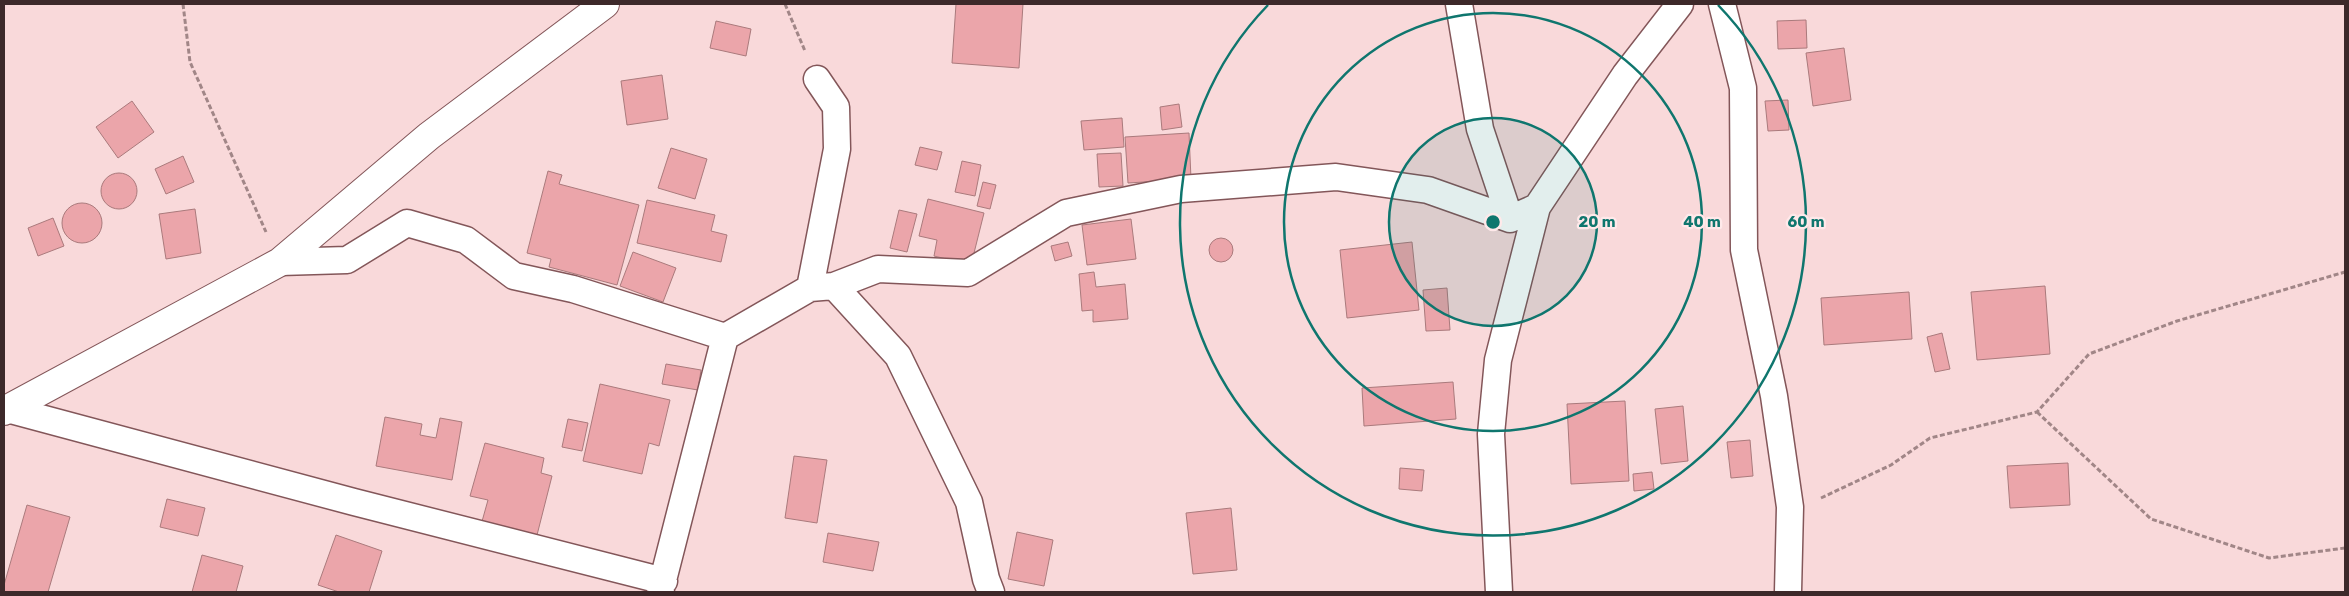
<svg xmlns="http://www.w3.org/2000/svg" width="2349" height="596" viewBox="0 0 2349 596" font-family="Rubik,sans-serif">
<rect width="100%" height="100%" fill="#f9d9da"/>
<path fill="#eba5aa" stroke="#aa7a7c" d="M956 4H1023L1019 68 952 63Z
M1806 20 1807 48 1778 49 1777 21Z
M716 21 751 29 746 56 710 48Z
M1844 48 1851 100 1813 106 1806 53Z
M662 75 668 119 627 125 621 81Z
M1788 100 1789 130 1768 131 1765 101Z
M132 101 154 132 118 158 96 127Z
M1179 104 1182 127 1162 130 1160 107Z
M1122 118 1124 147 1084 150 1081 121Z
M1189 133 1191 179 1128 183 1125 137Z
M920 147 942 152 937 170 915 165Z
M671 148 707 159 695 199 658 188Z
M1121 153 1123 186 1099 187 1097 154Z
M183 156 194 182 166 194 155 169Z
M962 161 981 165 975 196 955 192Z
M548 171 562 175 559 184 639 205 617 285 549 267 551 259 527 253Z
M101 191a18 18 0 1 1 36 0a18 18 0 1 1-36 0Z
M983 182 996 185 990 209 977 206Z
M928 199 984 213 971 265 934 256 937 240 919 236Z
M647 200 715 215 711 231 727 235 721 262 637 243Z
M62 223a20 20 0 1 1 40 0a20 20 0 1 1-40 0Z
M195 209 201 253 166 259 159 214Z
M899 210 917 214 907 252 890 248Z
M53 218 64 246 38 256 28 228Z
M1131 219 1136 259 1087 265 1082 225Z
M1209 250a12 12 0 1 1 24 0a12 12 0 1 1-24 0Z
M1068 242 1072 256 1055 261 1051 246Z
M1412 242 1419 310 1347 318 1340 250Z
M633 252 676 268 663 302 620 286Z
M1094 272 1096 287 1125 284 1128 319 1093 322V310L1082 311 1079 274Z
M2045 286 2050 354 1977 360 1971 292Z
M1447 288 1450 330 1426 331 1423 290Z
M1909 292 1912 339 1824 345 1821 298Z
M1942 333 1950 369 1935 372 1927 337Z
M666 364 701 370 698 390 662 384Z
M1453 382 1456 419 1364 426 1362 388Z
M600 384 670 400 659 446 649 443 642 474 583 461Z
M1625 401 1629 481 1571 484 1567 404Z
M1683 406 1688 461 1661 464 1655 409Z
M385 417 422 424 420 435 436 438 440 418 462 422 452 480 376 466Z
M568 419 588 423 582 451 562 447Z
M1750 440 1753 476 1731 478 1727 442Z
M485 443 544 458 541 473 552 476 536 539 481 525 488 500 470 496Z
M794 456 827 460 817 523 785 518Z
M2068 463 2070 505 2010 508 2007 466Z
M1400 468 1424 470 1422 491 1399 489Z
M1652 472 1654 489 1634 491 1633 474Z
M167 499 205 508 198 536 160 527Z
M27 505 70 517 48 592H4V585Z
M1231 508 1237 570 1193 574 1186 513Z
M1017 532 1053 540 1044 586 1008 579Z
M828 533 879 542 873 571 823 562Z
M336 535 382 551 369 592H339L318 585Z
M202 555 243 566 236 592H192Z"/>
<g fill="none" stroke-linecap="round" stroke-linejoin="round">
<g stroke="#835659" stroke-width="29">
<path id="minor" d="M1459 4 1480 129 1510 219
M1722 4 1743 88 1744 250 1774 396 1790 507 1788 592
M280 262 347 260 407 223 466 240 514 276 573 289 725 337
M834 286 898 356 969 502 986 579 991 592
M810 288 834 286 878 269 968 273 1066 213 1181 189 1336 177 1428 190 1510 219 1537 207 1625 75 1680 4
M7 409 354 502 664 581
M660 592 725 337 810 288 837 149 836 107 817 79
M1499 592 1491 434 1498 360 1537 207"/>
</g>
<g stroke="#835659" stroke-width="30">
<path id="secondary" d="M4 411 280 262 429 136 605 4"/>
</g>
<path stroke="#a18687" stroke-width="3" stroke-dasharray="5 2.5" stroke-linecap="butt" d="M183 4 190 62 266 232
M785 4 805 51
M2037 412 2151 519 2269 558 2345 548
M1821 498 1891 465 1930 438 2037 412 2089 354 2177 321 2345 272"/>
<use href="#minor" stroke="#fff" stroke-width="26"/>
<use href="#secondary" stroke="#fff" stroke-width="28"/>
</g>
<circle cx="1493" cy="222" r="104" fill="#0f766e" fill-opacity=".12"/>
<g fill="none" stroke="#0f766e" stroke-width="2.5">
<circle cx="1493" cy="222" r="104"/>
<circle cx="1493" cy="222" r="209"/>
<path d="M1718 5A313 313 0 1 1 1268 5"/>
</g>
<circle cx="1493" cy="222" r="8" fill="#0f766e" stroke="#ffe9ea" stroke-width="2.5"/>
<g font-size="15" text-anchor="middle" font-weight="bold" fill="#0f766e" stroke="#ffe9ea" stroke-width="4.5" stroke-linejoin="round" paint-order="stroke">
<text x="1597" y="227">20 m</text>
<text x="1702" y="227">40 m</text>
<text x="1806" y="227">60 m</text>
</g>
<rect width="2349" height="596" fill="none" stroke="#3d292a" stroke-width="10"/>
</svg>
